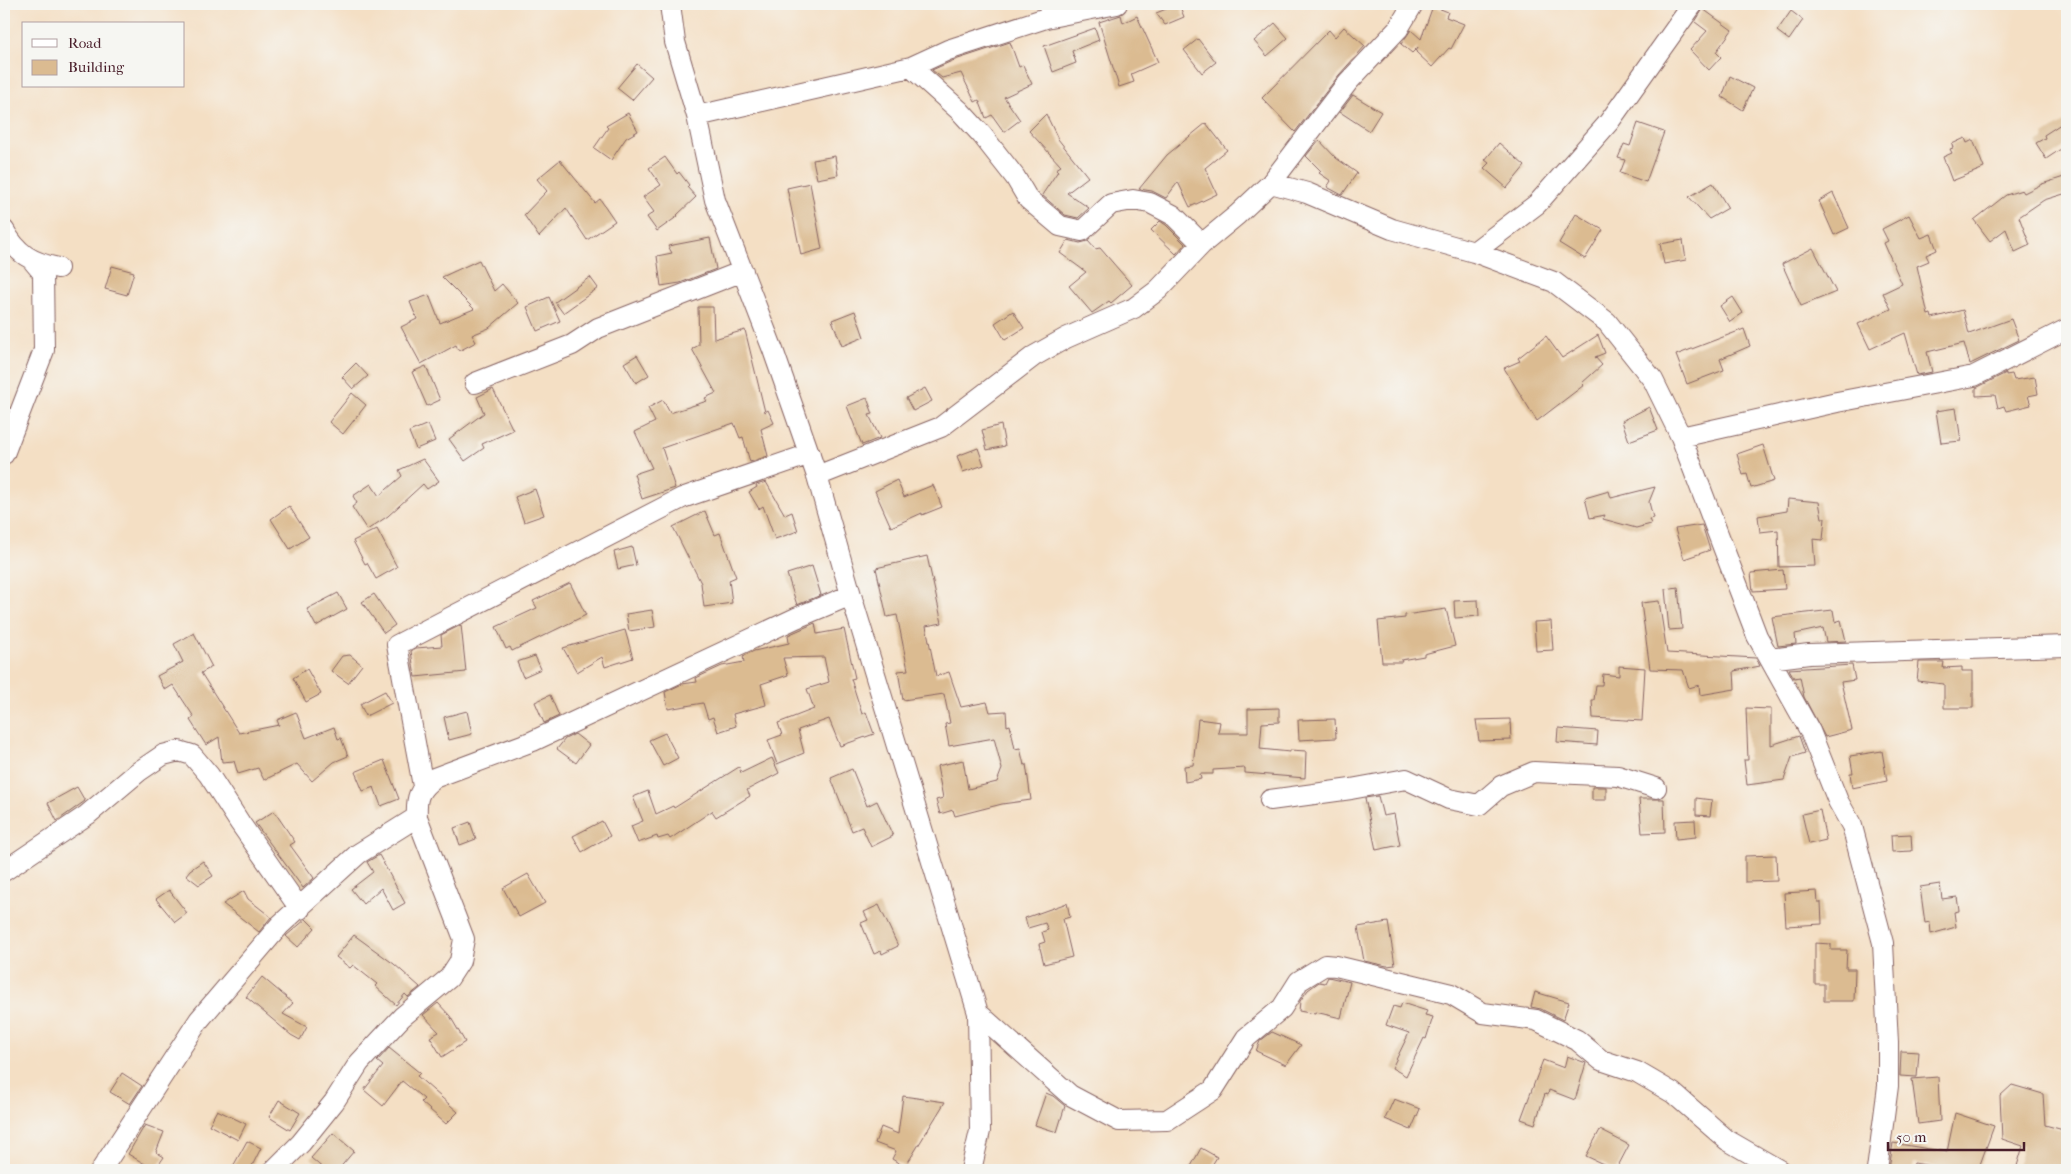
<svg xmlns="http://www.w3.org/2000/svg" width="2071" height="1174" viewBox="0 0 2071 1174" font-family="'IM FELL French Canon',serif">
<rect width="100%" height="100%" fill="#f6f6f2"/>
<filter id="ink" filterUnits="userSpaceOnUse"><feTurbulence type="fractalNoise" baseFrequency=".02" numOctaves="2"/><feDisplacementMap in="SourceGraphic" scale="10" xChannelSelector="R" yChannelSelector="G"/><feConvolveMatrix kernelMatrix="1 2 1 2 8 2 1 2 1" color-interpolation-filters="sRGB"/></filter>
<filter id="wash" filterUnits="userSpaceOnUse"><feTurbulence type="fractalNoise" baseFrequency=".0096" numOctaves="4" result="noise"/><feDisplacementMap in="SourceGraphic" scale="20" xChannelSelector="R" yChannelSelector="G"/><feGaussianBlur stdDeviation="1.12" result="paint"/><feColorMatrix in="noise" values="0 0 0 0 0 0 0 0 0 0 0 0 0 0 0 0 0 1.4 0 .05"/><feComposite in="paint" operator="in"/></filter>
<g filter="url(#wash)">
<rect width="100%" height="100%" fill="#f4dfc4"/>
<g id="blocks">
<path fill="#dbbb91" d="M1179 4 1184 17 1165 25 1156 13Z
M1433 6 1448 12 1446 17 1464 24 1451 49 1449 48 1432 67 1416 52 1418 47 1412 53 1401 44 1411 30 1421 39Z
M1703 9 1732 30 1716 52 1721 57 1709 70 1690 50 1707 31 1695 22Z
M1791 11 1803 20 1789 40 1777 31Z
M1121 15 1123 23 1137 16 1158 62 1131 74 1134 82 1119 87 1099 22Z
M1275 23 1288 38 1267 56 1254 41Z
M1344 27 1365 46 1339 75 1295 132 1262 98 1329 30 1335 37Z
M1095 28 1099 40 1072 51 1076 63 1053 72 1044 46Z
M1198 39 1216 62 1202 73 1184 50Z
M1010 42 1019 67 1023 65 1032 84 1004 97 1020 120 1004 132 992 115 986 118 979 100 975 102 961 73 942 78 932 70 952 61Z
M637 64 652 77 632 100 617 88Z
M1730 76 1753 88 1743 110 1722 97Z
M1353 95 1381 112 1369 131 1340 112Z
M628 113 638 131 626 138 611 160 594 148 608 128 606 126Z
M1046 114 1058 139 1088 177 1067 193 1089 208 1078 218 1065 215 1042 195 1058 171 1056 169 1061 166 1029 131Z
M2067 120V145L2046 159 2036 143 2045 138 2044 135Z
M1206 123 1227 150 1205 168 1217 194 1190 207 1178 182 1166 198 1152 191 1139 189 1167 155Z
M1638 123 1664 132 1646 182 1620 173 1625 160 1618 158 1624 144 1630 146Z
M1965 138 1967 143 1973 140 1984 168 1952 181 1943 157 1952 153 1950 149 1953 148 1952 144Z
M1319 140 1336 158 1357 173 1342 195 1327 187 1331 181 1319 173 1321 171 1306 156Z
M1499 143 1525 166 1507 188 1484 168 1489 163 1485 160Z
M835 156 838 175 817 179 813 160Z
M665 157 677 174 679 172 689 185 687 187 696 197 677 215 678 216 657 231 647 217 654 212 643 197 661 185 649 168Z
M560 160 595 203 600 199 615 221 587 240 566 208 539 237 524 215 547 191 537 179Z
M2067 176V193L2044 200 2019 217 2030 245 2015 252 2006 229 1990 241 1974 220 2006 195 2022 190 2024 193 2042 184Z
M810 183 822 249 801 255 787 188Z
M1713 183 1728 208 1709 219 1689 197Z
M1833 193 1849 228 1834 235 1819 201Z
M1576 214 1603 230 1585 259 1559 243Z
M1909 215 1921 238 1931 234 1937 250 1926 255 1929 261 1917 266 1928 315 1931 314 1932 318 1963 310 1969 334 2011 319 2019 340 1970 364 1964 343 1927 352 1932 372 1917 375 1905 333 1870 349 1858 324 1891 309 1883 293 1902 284 1884 243 1888 241 1882 229Z
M1160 221 1166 225 1185 244 1176 254 1151 230Z
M710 238 716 269 680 283 661 286 657 256 672 253 668 246Z
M1068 240 1080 243 1088 241 1095 249 1100 248 1132 285 1111 303 1109 301 1092 313 1069 286 1086 272 1060 253Z
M1683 240 1686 260 1664 264 1660 244Z
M1813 248 1836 292 1801 306 1782 264Z
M479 260 494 291 502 284 518 303 489 328 472 335 476 342 459 351 456 345 421 364 401 327 417 319 410 302 429 295 440 323 474 309 442 277Z
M112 266 134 272 127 295 105 289Z
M590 277 598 288 563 313 555 302Z
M549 297 560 321 537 331 527 307Z
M1733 297 1743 313 1730 322 1720 306Z
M698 307H713L714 339 745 330 765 412 768 410 774 423 761 429 768 456 750 462 743 437 740 438 734 423 662 448 675 488 642 499 634 474 652 468 635 432 655 422 648 408 663 400 670 413 707 401 705 398 716 393 692 349 699 345Z
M855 311 864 337 842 346 832 320Z
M1013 311 1024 328 1005 340 995 323Z
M1744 329 1750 346 1720 359 1724 370 1687 384 1676 355Z
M1598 335 1605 353 1595 357 1602 365 1582 383 1584 385 1537 421 1504 368 1520 361 1518 358 1546 336 1562 358Z
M637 355 649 375 636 383 624 363Z
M356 363 368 376 353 389 342 377Z
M426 366 440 400 427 406 412 372Z
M2006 373V375L2012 374 2014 380 2035 377 2038 394 2028 396 2031 405 2006 411 2004 406 1998 408 1995 395 1976 396V388Z
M925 388 932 401 913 411 906 398Z
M493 389 513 430 482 444 484 448 465 461 449 439 484 413 477 397Z
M352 393 366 405 343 434 329 422Z
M867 398 873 414 869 415 880 438 862 445 847 406Z
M1649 407 1658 430 1629 441 1622 421Z
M1956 408 1961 441 1941 443 1936 411Z
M428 424 435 441 416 449 409 432Z
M1001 425 1005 446 987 450 982 430Z
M1763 445 1774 481 1751 488 1747 474 1743 475 1737 454Z
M978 448 984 465 963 472 957 456Z
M423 459 439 481 427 489 423 484 388 516 367 530 352 507 357 503 353 496 371 484 379 496 402 476 399 470Z
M897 480 904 497 933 485 942 507 922 515V513L891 527 875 491Z
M766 482 785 515 792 512 798 531 775 539 763 506 759 509 749 492 757 487 756 485Z
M1655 487 1649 502 1653 518 1649 519 1651 524 1636 528 1603 519 1605 515 1590 518 1585 498 1609 491 1611 498Z
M535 489 544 515 524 522 515 497Z
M1788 499 1819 502 1822 518H1825L1823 540 1813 539 1815 566 1779 567 1778 530 1760 532 1758 516 1787 511Z
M289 506 309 537 290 549 271 519Z
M705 511 715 535 720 533 736 577 729 580 732 603 704 607 701 583 673 527Z
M1702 525 1710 550 1684 559 1675 529Z
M377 529 397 567 376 579 367 563 365 564 353 541Z
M632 547 636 565 618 569 614 552Z
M927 556 942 623 926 626 936 676 949 672 961 707 987 702 990 712 1006 711 1007 726 1010 725 1015 749 1020 748 1024 765 1026 764 1031 800 1002 804 955 816 953 810 940 814 936 800 943 798 937 766 963 760 968 789 997 782 1002 769 994 738 949 746 945 724 950 723 944 694 903 700 898 671 908 670 897 615 887 617 876 568Z
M812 566 821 595 797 605 787 574Z
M1783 570 1785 589 1753 591 1751 573Z
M570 583 586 615 512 651 510 647 506 649 496 627 537 608 533 601Z
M1678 587 1682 629 1669 630 1665 589Z
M338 593 347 609 316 626 307 609Z
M374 594 395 625 384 633 362 602Z
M1478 600 1479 616 1455 618 1454 601Z
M1659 601 1667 653 1756 658 1760 666 1734 671 1735 689 1700 695 1699 685 1689 688 1683 670 1650 669 1641 603Z
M1446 609 1455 646 1424 654V656L1401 660 1402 662H1382L1378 621 1405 618V615Z
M652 610 655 627 629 631 626 614Z
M1833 610 1835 622 1841 620 1846 641 1826 642 1823 628 1795 634 1796 644 1778 646 1772 617Z
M1551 621 1553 650 1536 651 1534 622Z
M815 623 817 634 844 629 855 678 851 679 862 714 866 712 874 734 840 746 829 719 798 730 804 753 777 764 768 740 782 735 778 723 814 709 807 689 829 682 824 657 783 658 788 675 761 684 766 705 733 714 736 726 718 732 713 717 708 719 703 703 668 709 665 692 682 684 697 682 696 678 722 666 744 662 743 656 754 651 789 643 788 635Z
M461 625 466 672 415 677 411 651 416 648 442 646 441 635Z
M625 630 633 658 605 667 602 657 577 672 563 648Z
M194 633 212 667 201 673 239 733 279 725 277 720 296 712 306 738 334 727 338 739 341 738 348 756 334 762 312 781 297 764 264 780 258 768 238 774 234 761 222 762 219 737 206 745 190 720 194 717 173 685 165 690 157 676 183 662 174 644Z
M350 655 362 665 348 683 331 671 342 656Z
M535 656 541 669 523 677 517 662Z
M1919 662H1944L1943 668 1962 667V671H1973V708H1944V684L1917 681Z
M1852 665 1855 680 1841 682 1852 730 1825 737 1804 697 1800 677 1794 678 1789 669Z
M1619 666 1645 668 1642 721 1593 718 1592 700H1594L1596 685H1602L1603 674 1619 676Z
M307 669 321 694 306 702 293 678Z
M385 691 392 703 366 716 360 704Z
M550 695 559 716 544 723 535 702Z
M1279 708V722L1262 723 1260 749 1290 752V750L1306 751 1305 778 1245 773V768L1213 770V774H1200L1201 779 1185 782 1184 766 1193 765 1198 719 1220 722 1218 733H1248V709Z
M1746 708 1771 709V745L1799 736 1805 753 1792 757 1784 780 1747 785 1744 760H1748Z
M467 711 472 734 449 740 444 717Z
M1335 719 1336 738 1299 740 1298 720Z
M1510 719 1511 740 1479 741 1476 720Z
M1558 728 1598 731 1597 745 1557 742Z
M665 733 678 758 663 766 649 740Z
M575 734 589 745 576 763 557 749 565 739Z
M1882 751 1887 781 1852 788 1850 773H1853L1850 756Z
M772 758 779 773 747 790 750 796 716 817 712 811 670 839 668 836 658 839 657 836 638 843 631 826 643 821 633 797 648 791 656 814 673 806 674 808 739 767 741 773Z
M384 760 399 799 381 806 374 787 363 791 355 772Z
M852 769 867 806 877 801 893 836 871 847 862 827 852 831 831 778Z
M77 787 85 801 57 821 48 803Z
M1592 787H1606V800H1592Z
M1378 796 1383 816 1394 814 1400 845 1376 850 1365 798Z
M1696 798 1712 800 1710 816 1696 815Z
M1639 799H1664L1665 832 1642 833Z
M1820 810 1826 840 1809 844 1802 814Z
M274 811 295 842 290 845 314 878 303 888 255 823Z
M1695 820 1696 837 1676 839 1675 821Z
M602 821 610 836 582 852 573 836Z
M470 822 476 839 460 845 454 828Z
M1911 834 1912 851 1892 852 1891 835Z
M379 855 405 903 393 910 381 888 363 904 351 889 373 872 367 862Z
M1776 855 1777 881 1745 882V856Z
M203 861 213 876 199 885 186 875 190 870Z
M528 874 545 903 519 917 503 888Z
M1940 884 1942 899 1957 897 1959 911 1954 912 1956 927 1931 934 1930 922 1925 923 1920 887Z
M169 890 187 913 175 922 156 899Z
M244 891 248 899 271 917 259 932 223 904Z
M1817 891 1818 902H1821L1822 924 1786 926 1784 893Z
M1067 903 1070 917 1063 919 1072 957 1044 964 1039 944 1045 942 1042 932 1048 930 1045 923 1028 928 1025 918Z
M879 905 898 946 882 954 881 951 874 954 861 923 868 920 864 912Z
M306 919 315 928 298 947 286 936Z
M1388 922 1395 965 1387 966 1364 961 1358 927Z
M354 935 394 964 420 987 408 997 405 994 396 1005 375 986 377 984 353 965 350 968 336 957Z
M1815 943 1831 944V950H1847L1846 969H1855L1854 1001H1824V984H1815Z
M262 977 293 1003 283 1014 307 1027 300 1040 291 1035 246 997Z
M1328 977 1350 982 1341 1018 1315 1012V1014L1299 1011 1300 1001 1308 990 1319 982 1325 983Z
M1535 992 1569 1002 1563 1020 1541 1009 1531 1007Z
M438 1003 450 1016 465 1042 442 1057 430 1037 439 1032 423 1015Z
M1402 1003 1427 1011 1425 1015 1433 1017 1426 1039 1424 1038 1406 1076 1392 1068 1409 1033 1386 1025 1393 1006 1400 1008Z
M1272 1032 1301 1045 1286 1065 1256 1051 1260 1041Z
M389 1048 420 1073 417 1076 458 1112 446 1124 421 1102 424 1099 402 1081 383 1106 364 1090 383 1066 377 1061Z
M1901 1051 1919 1052 1917 1077 1900 1076Z
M1567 1056 1586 1063 1575 1100 1549 1090 1548 1095 1545 1094 1535 1124 1521 1119 1543 1060 1564 1068Z
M122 1073 142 1086 130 1104 110 1092Z
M1938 1077 1940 1121 1918 1124 1912 1079Z
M2012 1085 2043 1094 2045 1125 2067 1131V1170H2051L2038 1167 2037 1170H2031L2017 1166 2023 1146 2002 1139 2000 1096Z
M1046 1093 1053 1096 1065 1106 1057 1132 1035 1125Z
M903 1096 945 1102 905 1167 892 1159 896 1151 875 1143 881 1127 898 1134Z
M1394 1099 1420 1109 1411 1130 1385 1119Z
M279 1100 300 1113 290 1130 269 1117Z
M217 1110 246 1124 238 1140 209 1125Z
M1955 1113 1994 1126 1978 1170H1954L1914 1163 1912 1170H1889L1893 1143 1947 1152Z
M145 1125 164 1132 156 1152 164 1157 155 1170 128 1154Z
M1600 1130 1629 1145 1616 1170 1586 1156Z
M333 1133 354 1151 338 1170H325L311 1158Z
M247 1141 261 1148 250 1170H231Z
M1201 1148 1217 1157 1209 1170H1189Z"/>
</g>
</g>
<g filter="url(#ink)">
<use href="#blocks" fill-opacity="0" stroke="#866261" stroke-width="1"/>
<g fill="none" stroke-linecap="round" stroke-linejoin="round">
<g stroke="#866261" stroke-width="22">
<path id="street" d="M670 4 675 42 697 116 715 200 773 350 817 476 851 595 978 1013 980 1131 971 1170
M911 67 948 50 1046 18 1117 4
M697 116 911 67 960 111 982 135 1015 177 1028 199 1060 226 1082 231 1111 204 1133 200 1150 203 1173 215 1202 244
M1271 183 1348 82 1398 29 1413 4
M4 230C17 254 31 262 58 268
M1474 252 1537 204 1609 122 1693 4
M475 383 572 345 598 328 743 271
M1681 437 1837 402 1974 376 2067 329
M4 454 44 350 43 273 33 261
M817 476 941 427 1034 356 1066 338 1134 308 1158 290 1202 244 1237 215 1271 183 1307 193 1392 229 1474 252 1554 282 1607 322 1653 380 1681 437 1757 636 1810 731 1838 801 1852 826 1883 943 1888 1043V1086L1877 1170
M1770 659 1809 654 2067 646
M423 786 397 645 682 498 810 454
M1270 800 1351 789 1406 779 1449 799 1479 805 1501 786 1534 772 1618 776 1656 788
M4 871 87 815 138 772 163 755 179 751 192 755 209 775 240 823 300 909
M978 1013 1070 1095 1119 1121 1167 1120 1213 1090 1246 1038 1282 1008 1299 981 1325 965 1336 966 1451 994 1483 1013 1536 1020 1577 1040 1601 1060 1637 1072 1673 1093 1727 1140 1779 1170
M101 1170 199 1020 280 925 358 854 417 817
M274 1170 301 1143 334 1102 359 1063 402 1017 449 978 460 961 464 939 417 817C416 798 418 790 434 778L533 741 796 618 851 595"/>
</g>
<use href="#street" stroke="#fff" stroke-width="20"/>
</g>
</g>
<rect width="2071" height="1174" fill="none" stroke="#f6f6f2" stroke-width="20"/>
<rect x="22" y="22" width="162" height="65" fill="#f6f6f2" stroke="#b1a0a2"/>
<rect x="32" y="39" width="25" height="8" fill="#ffffff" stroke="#b1a0a2"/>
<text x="68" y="48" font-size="15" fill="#4a1f2b">Road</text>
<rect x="32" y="60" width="25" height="15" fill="#dbbb91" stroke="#b1a0a2"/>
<text x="68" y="72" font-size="15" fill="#4a1f2b">Building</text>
<path d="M1888 1142v8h136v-8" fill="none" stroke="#4a1f2b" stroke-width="2.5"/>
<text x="1896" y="1142" font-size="15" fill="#4a1f2b" stroke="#f6f6f2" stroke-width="4" paint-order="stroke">50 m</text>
</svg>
